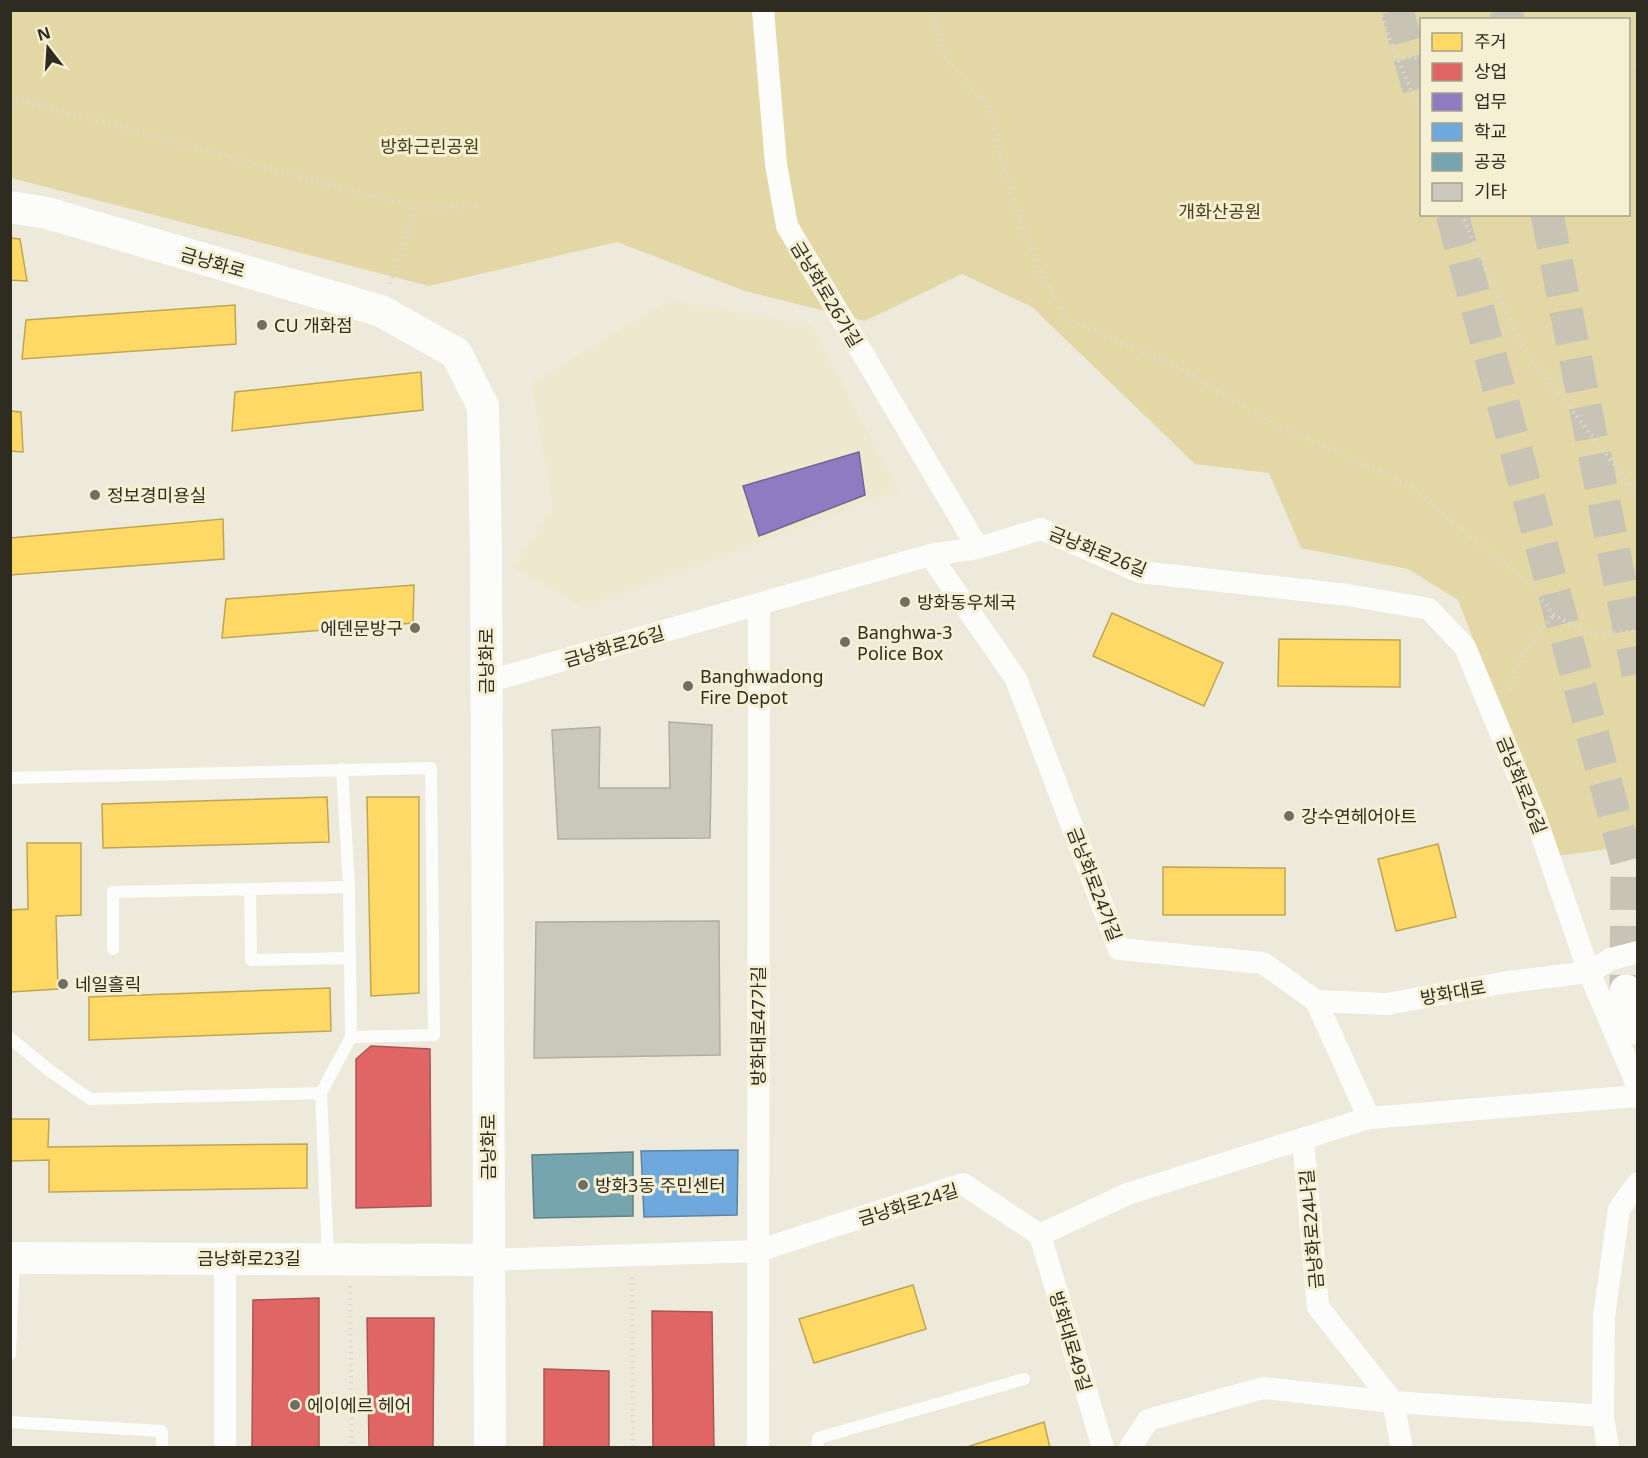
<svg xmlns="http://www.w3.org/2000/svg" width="1648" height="1458" viewBox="0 0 1648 1458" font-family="'Noto Sans','Noto Sans KR',sans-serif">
<rect width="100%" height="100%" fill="#edeadb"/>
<path fill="#eee8ce" d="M668 300 812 326 899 490 583 608 513 567 553 507 531 384Z"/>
<path fill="#e3d8a5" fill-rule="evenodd" d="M10 11H1637V845L1557 856 1458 600 1408 569 1301 548 1269 473 1195 464 1032 307 962 274 865 321 745 291 617 242 429 286 11 178ZM1422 20H1628V214H1422Z"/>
<path fill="#ffd966" stroke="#c0a551" stroke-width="1.5" d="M10 238 20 239 27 281 10 280Z
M235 305 236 344 22 359 26 320Z
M421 372 423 410 232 431 235 392Z
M10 411 21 412 23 452 10 451Z
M223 519 224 559 10 575V538Z
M414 585 413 623 222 638 226 599Z
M1112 613 1223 663 1204 706 1093 656Z
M1279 639 1400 640V687L1278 686Z
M327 797 329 842 103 848 102 804Z
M367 797H419V993L371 996Z
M27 843H81V915L56 916 58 989 11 992V910L28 909Z
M1438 844 1456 917 1396 931 1378 859Z
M1163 867 1285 868V915H1163Z
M330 988 331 1031 89 1040V997Z
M10 1119H49L48 1147 307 1144V1188L49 1192V1160L10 1161Z
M913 1285 926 1329 814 1363 799 1319Z
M1044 1422 1050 1448H964Z"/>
<path fill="#e06666" stroke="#ab5551" stroke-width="1.5" d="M371 1046 430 1049 431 1206 356 1208V1059Z
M319 1298V1448H252L253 1300Z
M652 1311 712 1312 714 1448H653Z
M367 1318H434L433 1448H369Z
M544 1369 609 1371V1448H544Z"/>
<path fill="#8e7cc3" stroke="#716492" stroke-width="1.5" d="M859 452 865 495 759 536 743 486Z"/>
<path fill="#6fa8dc" stroke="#5c83a4" stroke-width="1.5" d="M738 1150 737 1215 644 1217 641 1151Z"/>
<path fill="#76a5af" stroke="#608184" stroke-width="1.5" d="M633 1152V1216L534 1218 532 1155Z"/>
<path fill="#cac7bb" stroke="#b0aea2" stroke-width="1.5" d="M669 722 712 725 710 838 558 839 552 730 600 727 599 788H670Z
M719 921 720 1055 534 1058 536 922Z"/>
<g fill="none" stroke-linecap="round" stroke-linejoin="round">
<path stroke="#c7c4b6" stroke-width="33" stroke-dasharray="33 16" stroke-linecap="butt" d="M1397 10 1422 101
M1506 10 1508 20
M1452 214 1627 862 1626 991
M1547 214 1638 674"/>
<path stroke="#dad9d4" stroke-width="4" stroke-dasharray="1.5 4.5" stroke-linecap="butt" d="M934 10 933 16 946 59 990 107 1001 158 1021 224 1042 276 1067 319 1178 367 1274 424 1407 484 1532 587 1554 615 1593 635 1638 631
M1380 10 1393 48 1422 116
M1397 57 1422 59
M1628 64 1638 65
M10 97 415 208 481 206
M1462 214 1481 260 1523 348 1624 477 1638 506
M390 284 415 208
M1630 490 1638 483
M1510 690C1517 657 1533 640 1554 615
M632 1277 633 1448
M350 1286 352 1448"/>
<path stroke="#fcfcfa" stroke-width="12" d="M342 769 349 887 351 1037
M10 778 431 768 434 1035 351 1037 321 1093
M250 890 251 960 350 958
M113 949V892L349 887
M10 1038 50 1071 90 1099 321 1093 328 1258
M10 1354 14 1259
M10 1422 162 1431V1448
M817 1448 818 1438 1024 1379"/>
<path stroke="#fcfcfa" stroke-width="22" d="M763 10 776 164 787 226 978 548
M930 555 1016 679 1119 949 1263 963 1316 1001 1369 1118
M486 682 930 555 978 548 1041 529 1140 572 1348 595 1429 609 1465 647 1535 816 1589 972 1508 982 1387 1004 1316 1001
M1638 952 1611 959 1589 972 1638 1087
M1303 1139 1318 1307 1393 1402 1402 1448
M1040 1235 1127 1194 1369 1118 1638 1096
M1040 1235 1103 1448
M225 1258V1448
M488 1260 758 1251 963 1184 1040 1235
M758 1448 759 605
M1130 1448 1148 1420 1263 1388 1393 1402 1603 1416
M1608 1448 1603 1416 1604 1316 1619 1209 1638 1183"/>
<path stroke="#fcfcfa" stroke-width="32" d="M10 207 47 213 381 311 456 353 483 406 486 552 490 1448
M10 1258 488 1260"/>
<path stroke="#fcfcfa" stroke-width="33" d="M1626 991 1638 1028"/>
</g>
<g fill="#716e62" stroke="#f5efd3" stroke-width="2">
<circle cx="262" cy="325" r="6"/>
<circle cx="95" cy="495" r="6"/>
<circle cx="905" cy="602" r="6"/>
<circle cx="415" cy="628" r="6"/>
<circle cx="845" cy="642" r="6"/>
<circle cx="688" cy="686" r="6"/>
<circle cx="1289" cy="816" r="6"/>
<circle cx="63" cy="984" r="6"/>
<circle cx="583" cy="1185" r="6"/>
<circle cx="295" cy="1405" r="6"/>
</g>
<g text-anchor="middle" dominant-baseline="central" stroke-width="6" stroke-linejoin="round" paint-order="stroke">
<g font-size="18" fill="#473f16" stroke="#f5efd3">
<text x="430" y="146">방화근린공원</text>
<text x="1220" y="211">개화산공원</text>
</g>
<g font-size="18" fill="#2e2c21" stroke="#f5efd3">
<text transform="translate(213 262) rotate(16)">금낭화로</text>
<text transform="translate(827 294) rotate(59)">금낭화로26가길</text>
<text transform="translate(1098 551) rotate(22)">금낭화로26길</text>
<text transform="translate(614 646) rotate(-16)">금낭화로26길</text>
<text transform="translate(486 661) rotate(-90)">금낭화로</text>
<text transform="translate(1522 785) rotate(68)">금낭화로26길</text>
<text transform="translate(1095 884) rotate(69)">금낭화로24가길</text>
<text transform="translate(1453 992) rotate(-10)">방화대로</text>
<text transform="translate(758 1026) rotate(-90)">방화대로47가길</text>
<text transform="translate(488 1147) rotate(-90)">금낭화로</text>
<text transform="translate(908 1204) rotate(-17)">금낭화로24길</text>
<text transform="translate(1311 1229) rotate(-95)">금낭화로24나길</text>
<text x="249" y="1258">금낭화로23길</text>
<text transform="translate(1071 1341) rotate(73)">방화대로49길</text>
</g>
<g font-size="18" fill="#2e2c21" stroke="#f5efd3" text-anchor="start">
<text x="274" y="325">CU 개화점</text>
<text x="107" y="495">정보경미용실</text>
<text x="917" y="602">방화동우체국</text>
<text x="403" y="628" text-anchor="end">에덴문방구</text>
<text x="857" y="632">Banghwa-3<tspan x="857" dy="21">Police Box</tspan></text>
<text x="700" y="676">Banghwadong<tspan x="700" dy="21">Fire Depot</tspan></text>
<text x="1301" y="816">강수연헤어아트</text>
<text x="75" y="984">네일홀릭</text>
<text x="595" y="1185">방화3동 주민센터</text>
<text x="307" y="1405">에이에르 헤어</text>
</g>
</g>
<rect width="1648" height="1458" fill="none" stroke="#2e2c21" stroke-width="24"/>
<rect x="1420" y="18" width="210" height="198" fill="#f5efd3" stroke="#a5a18c" stroke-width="1.5"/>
<rect x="1432" y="33" width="30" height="18" fill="#ffd966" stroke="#a5a18c" stroke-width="1.5"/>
<text x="1474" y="48" font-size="18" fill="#2e2c21">주거</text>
<rect x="1432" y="63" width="30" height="18" fill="#e06666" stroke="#a5a18c" stroke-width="1.5"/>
<text x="1474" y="78" font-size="18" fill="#2e2c21">상업</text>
<rect x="1432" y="93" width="30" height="18" fill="#8e7cc3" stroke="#a5a18c" stroke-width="1.5"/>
<text x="1474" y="108" font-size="18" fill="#2e2c21">업무</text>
<rect x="1432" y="123" width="30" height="18" fill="#6fa8dc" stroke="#a5a18c" stroke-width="1.5"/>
<text x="1474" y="138" font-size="18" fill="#2e2c21">학교</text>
<rect x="1432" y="153" width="30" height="18" fill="#76a5af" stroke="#a5a18c" stroke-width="1.5"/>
<text x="1474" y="168" font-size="18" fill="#2e2c21">공공</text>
<rect x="1432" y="183" width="30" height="18" fill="#cac7bb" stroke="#a5a18c" stroke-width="1.5"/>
<text x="1474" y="198" font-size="18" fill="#2e2c21">기타</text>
<g transform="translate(48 48) rotate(343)" stroke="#f5efd3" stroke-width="4.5" paint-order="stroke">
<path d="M0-4.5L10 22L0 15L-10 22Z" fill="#2e2c21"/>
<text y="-9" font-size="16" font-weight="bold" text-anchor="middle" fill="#2e2c21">N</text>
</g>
</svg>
